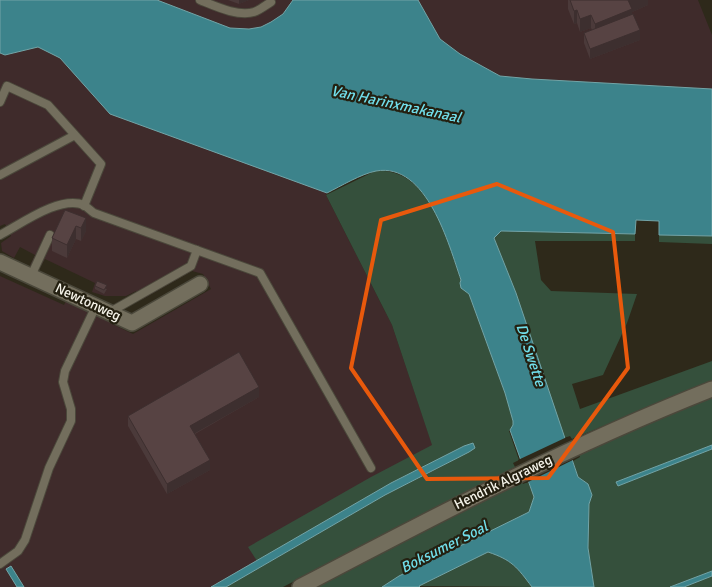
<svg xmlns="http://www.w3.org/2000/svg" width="712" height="587" viewBox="0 0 712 587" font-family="Signika,sans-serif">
<rect width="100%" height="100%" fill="#2e291a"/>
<path fill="#3f2b2b" d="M157 0H293L283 14 271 22 261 27 249 29 230 28Z
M418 0H698L712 35V89L532 79 500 76 460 54 440 39Z
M38 47 60 58 110 114 328 192 326 195 392 325 433 447 315 528 211 587H0V276L64 305 67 299 111 319 110 323 133 334 211 289 203 274 192 271 141 300 136 291 126 296H105L92 292 95 283 45 259 39 269 30 265 35 255 20 247 14 258 2 251 1 243 11 236 5 224 0 226V53L5 55Z"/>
<path fill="#35503c" d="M375 171C430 167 447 239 461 280L460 283 469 294 505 393 513 421V425L509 431 519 460 513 463 515 467 283 587H226L385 495 437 469 475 448 464 446 391 483 257 561 248 547 371 477 432 445 392 325 326 195Z
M501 231 635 234V241H535L541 280 551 291 637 294 627 323 603 375 572 384 580 409 712 361V381L572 439 570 436 564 438 516 293 494 238Z
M659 235 712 236V244L659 242Z
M712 398V445L616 482 618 486 712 449V571L670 587H594L588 548 589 504 592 495 588 484 578 477 573 461 580 457 578 452 655 419Z
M521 480 523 484 528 482 534 497 529 512 399 576 382 587H314Z
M488 552C512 560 517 567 532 587L419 586Z
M712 576V587H684Z"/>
<path fill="#3c838b" stroke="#73a4a7" d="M0 0H157L230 28 249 29 261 27 271 22 283 14 293 0H418L440 39 460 54 500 76 532 79 712 89V236L659 235V221L636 220 635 234 501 231 494 238 516 293 578 477 588 484 592 495 589 504 588 548 594 587H532C517 567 512 560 488 552L419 586 420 587H382L399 576 529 512 534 497 510 430 513 425V421L505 393 469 294 461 288 460 283 461 280C449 245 427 162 376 171 361 174 341 186 327 193L110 114 60 58 38 47 5 55 0 53Z
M473 443 475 448 469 452 385 495 226 587H211L391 483 464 446Z
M712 445V449L618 486 616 482Z
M11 566 24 587H17L6 569Z
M712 571V576L684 587H670Z"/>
<path fill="#2e291a" d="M567 437 575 459 526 483 518 460Z"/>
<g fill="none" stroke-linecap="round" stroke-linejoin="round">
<g stroke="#4b483b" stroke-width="10">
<path id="lane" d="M200 0C215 6 238 17 254 12 260 10 266 5 271 2
M0 102 7 86 48 105 101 164 84 206
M0 175 75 135
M0 235C21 224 60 195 84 205 87 207 91 211 94 213L260 273 371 468
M31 276 50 235
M110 312 191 266 197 250
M0 564 18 551 25 540 49 468 71 421V409L63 382 65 371 96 306"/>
</g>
<g stroke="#4b483b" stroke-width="18">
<path id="street" d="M0 262 132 323 200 284
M300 587C435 516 570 445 712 389"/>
</g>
<use href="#lane" stroke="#736e5d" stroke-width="8"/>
<use href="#street" stroke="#736e5d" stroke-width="15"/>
</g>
<path fill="#4b3a3a" d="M228 0H249L239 4Z
M568 0H648V5L632 12V15L640 40 590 59 584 43V33L592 30 591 28 580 32 577 23 574 24 568 9Z
M65 210 86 231 81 241 76 239 67 258 52 251V238Z
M95 286 107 289 104 294 95 289Z
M259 397 195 434 210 470 167 494 128 426V416Z"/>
<path fill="#3d2f2f" d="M239 0H249L239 4Z
M628 0H648V5L632 12V22L595 37V24Z
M577 10V23L574 24V11Z
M591 15V28L580 32V19Z
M640 30V40L590 59V49Z
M86 218V231L81 241V228Z
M76 226V239L67 258V245Z
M259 387V397L190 436V426Z
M210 460V470L167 494V484Z"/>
<path fill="#574343" stroke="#3d2f2f" d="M570 0H628L632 9 595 24 591 15 580 19 577 10 574 11Z
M633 14 640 30 590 49 584 33Z
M65 210 86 218 81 228 76 226 67 245 52 238Z
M97 281 107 285 104 290 95 286Z
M239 352 259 387 190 426 210 460 167 484 128 416Z"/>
<path fill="none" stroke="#e8590c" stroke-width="4" stroke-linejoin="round" d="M497 184 613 232 628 368 548 478 427 479 351 368 381 220Z"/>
<g text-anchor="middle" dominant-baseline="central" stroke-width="4.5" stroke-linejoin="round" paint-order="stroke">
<g font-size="14" fill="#f4f2e8" stroke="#242011">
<text transform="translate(88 302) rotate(25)">Newtonweg</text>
<text transform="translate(503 482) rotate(-26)">Hendrik Algraweg</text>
</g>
<g font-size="15" font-style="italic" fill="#71deea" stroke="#242011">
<text transform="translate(396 104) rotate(12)">Van Harinxmakanaal</text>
<text transform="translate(531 355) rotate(72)">De Swette</text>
<text transform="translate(444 547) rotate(-27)">Boksumer Soal</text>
</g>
</g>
</svg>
